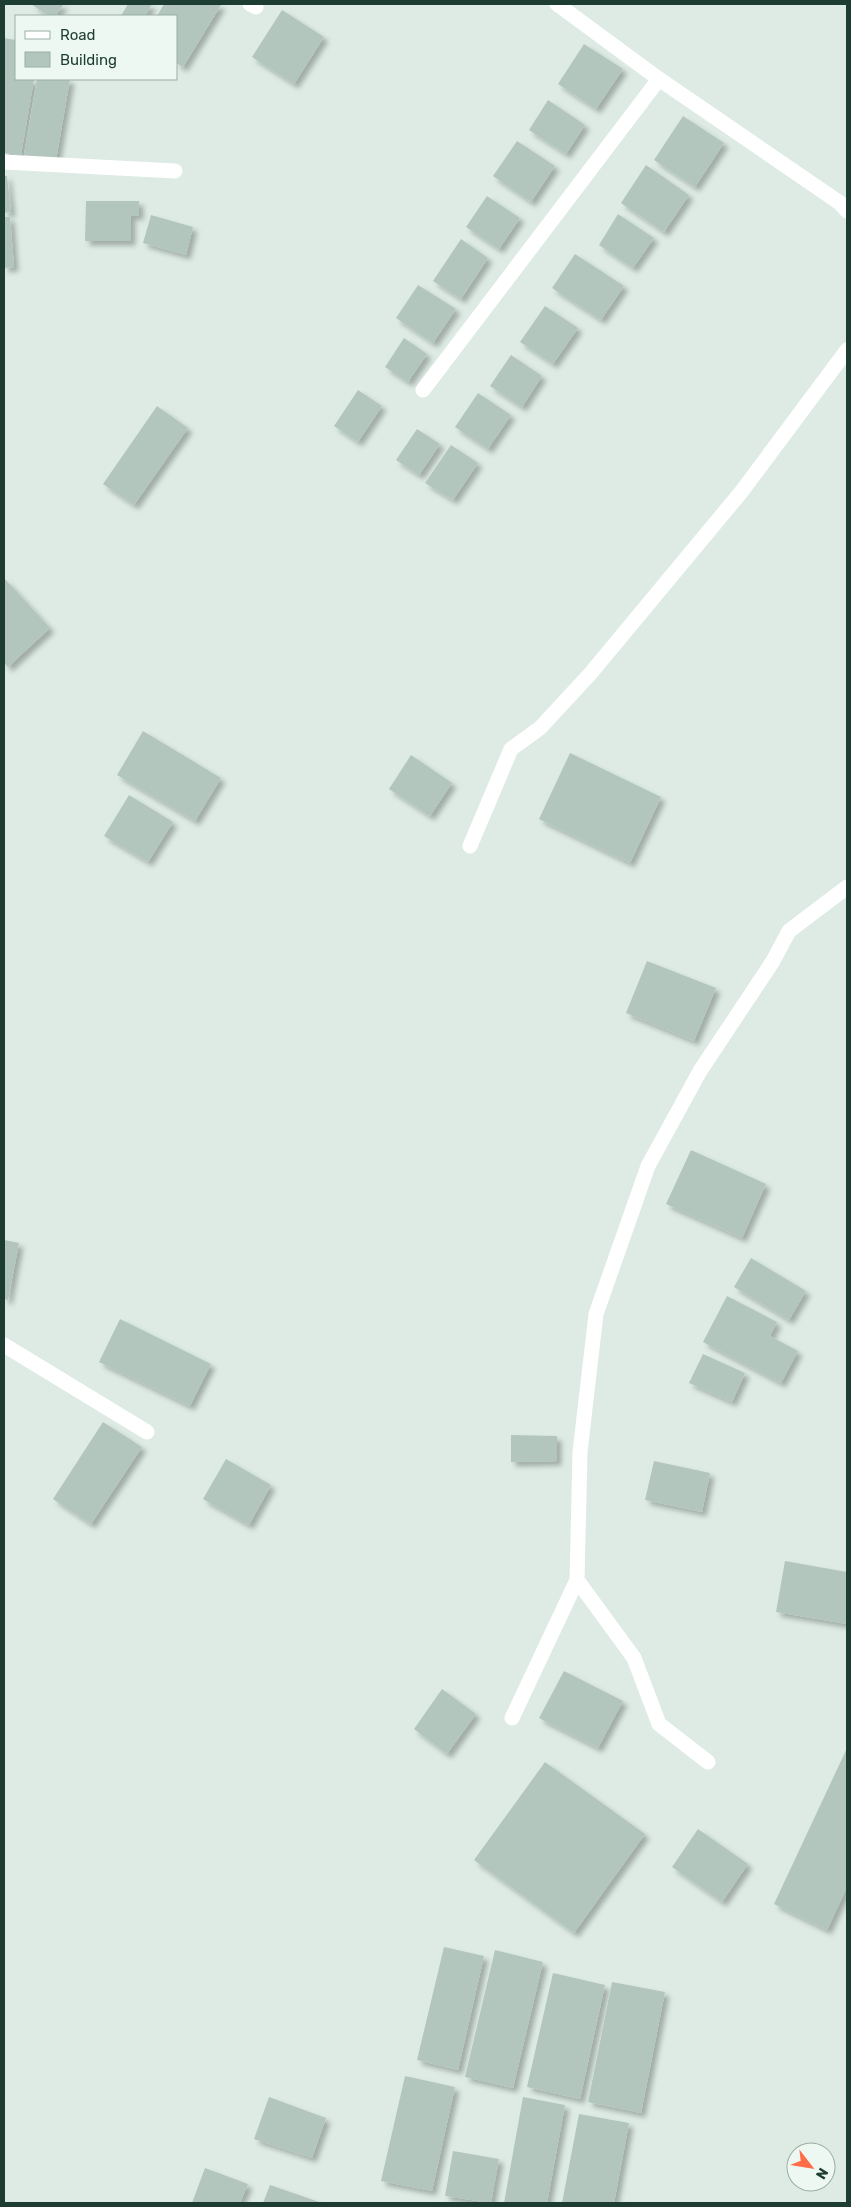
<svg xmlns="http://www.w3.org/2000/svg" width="851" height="2207" viewBox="0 0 851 2207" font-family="Rubik,sans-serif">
<defs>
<filter id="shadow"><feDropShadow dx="4.5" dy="4.5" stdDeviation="2.5" flood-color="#0004"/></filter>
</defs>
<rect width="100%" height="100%" fill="#ddebe4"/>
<path fill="#b3c6bd" filter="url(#shadow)" d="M31 4H64L55 16H49Z
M128 4H152L145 16H121Z
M164 4H218L221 5 183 67 176 63V16H157Z
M282 10 324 37 294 84 252 57Z
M4 38 16 40V79H34L21 155 4 153Z
M584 44 623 69 596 109 558 84Z
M37 79H70L56 160 24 155Z
M548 100 585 125 566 154 529 130Z
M683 116 724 143 695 187 654 160Z
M517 141 555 166 531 202 493 176Z
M646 165 689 195 664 232 621 203Z
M4 176H7L11 212 4 213Z
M487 196 520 218 499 249 466 227Z
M86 201H139V216L131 215V241H85Z
M618 214 654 238 633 268 599 245Z
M151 215 193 227 186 255 143 243Z
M4 217H10L14 267 4 268Z
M461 239 488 258 461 299 433 281Z
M575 254 624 286 601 320 552 288Z
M418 285 456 309 433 343 396 318Z
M545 306 578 328 553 364 520 342Z
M404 338 427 354 408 382 385 367Z
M511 355 542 376 522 407 490 386Z
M358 390 382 406 358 442 334 426Z
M478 393 511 415 488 449 455 427Z
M157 406 188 428 134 505 103 484Z
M417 429 440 444 419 475 396 460Z
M451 445 478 463 453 500 425 483Z
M4 578 50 628 8 667 4 663Z
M143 731 221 778 195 821 117 775Z
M570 753 661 797 630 863 539 819Z
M411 755 452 783 430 816 389 789Z
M129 795 173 822 148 862 104 836Z
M647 961 716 988 694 1041 626 1013Z
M691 1150 766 1184 742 1238 666 1204Z
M4 1240 19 1243 8 1300 4 1299Z
M751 1258 806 1291 789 1320 734 1287Z
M727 1296 777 1322 770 1336 798 1351 781 1383 703 1342Z
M120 1319 211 1364 190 1406 99 1362Z
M703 1354 745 1373 732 1402 689 1383Z
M103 1422 142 1447 91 1524 53 1499Z
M511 1435 557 1436V1461L511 1462Z
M226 1459 271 1485 249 1525 203 1499Z
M654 1461 710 1473 702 1512 645 1500Z
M785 1561 847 1572V1624L776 1612Z
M564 1671 623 1701 598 1748 539 1718Z
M442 1689 476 1714 447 1754 414 1729Z
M847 1748V1887L827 1930 774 1904Z
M545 1762 645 1834 574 1933 474 1860Z
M698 1829 748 1864 722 1902 672 1867Z
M444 1947 484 1956 458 2070 417 2060Z
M495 1950 543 1962 513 2088 465 2077Z
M553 1973 605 1985 580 2099 527 2087Z
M612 1982 665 1992 641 2113 588 2102Z
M405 2076 455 2087 432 2191 381 2181Z
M269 2097 326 2118 312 2158 254 2139Z
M523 2097 565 2105 547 2203H504Z
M579 2114 629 2123 614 2203H562Z
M453 2151 499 2159 491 2203 445 2196Z
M205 2168 248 2184 240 2203H192Z
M270 2185 322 2203H263Z"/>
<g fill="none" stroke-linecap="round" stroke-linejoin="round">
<path stroke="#fff" stroke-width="15" d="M4 162 175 171
M423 390 659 79
M577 1580 634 1658 659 1724 708 1762
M512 1718 577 1580 580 1452 596 1314 648 1166 700 1071 773 961 789 931 847 887"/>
<path stroke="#fff" stroke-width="15" d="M250 4 256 7
M557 4 659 79 840 203 847 211
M470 846 511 749 540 728 590 674 742 491 847 350
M4 1345 147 1432"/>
</g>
<rect width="851" height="2207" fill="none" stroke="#1d3c32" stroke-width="10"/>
<rect x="15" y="15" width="162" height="65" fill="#eef8f2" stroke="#9aada5"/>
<rect x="25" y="31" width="25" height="8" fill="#ffffff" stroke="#9aada5"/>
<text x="60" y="40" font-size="15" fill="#1d3c32">Road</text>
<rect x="25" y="52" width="25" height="15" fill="#b3c6bd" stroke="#9aada5"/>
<text x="60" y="65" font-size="15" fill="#1d3c32">Building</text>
<g transform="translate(811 2167) rotate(121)"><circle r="24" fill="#eef8f2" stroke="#9aada5"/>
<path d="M0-4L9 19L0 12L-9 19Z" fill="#ff6c47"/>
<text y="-8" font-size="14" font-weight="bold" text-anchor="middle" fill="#1d3c32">N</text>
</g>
</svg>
